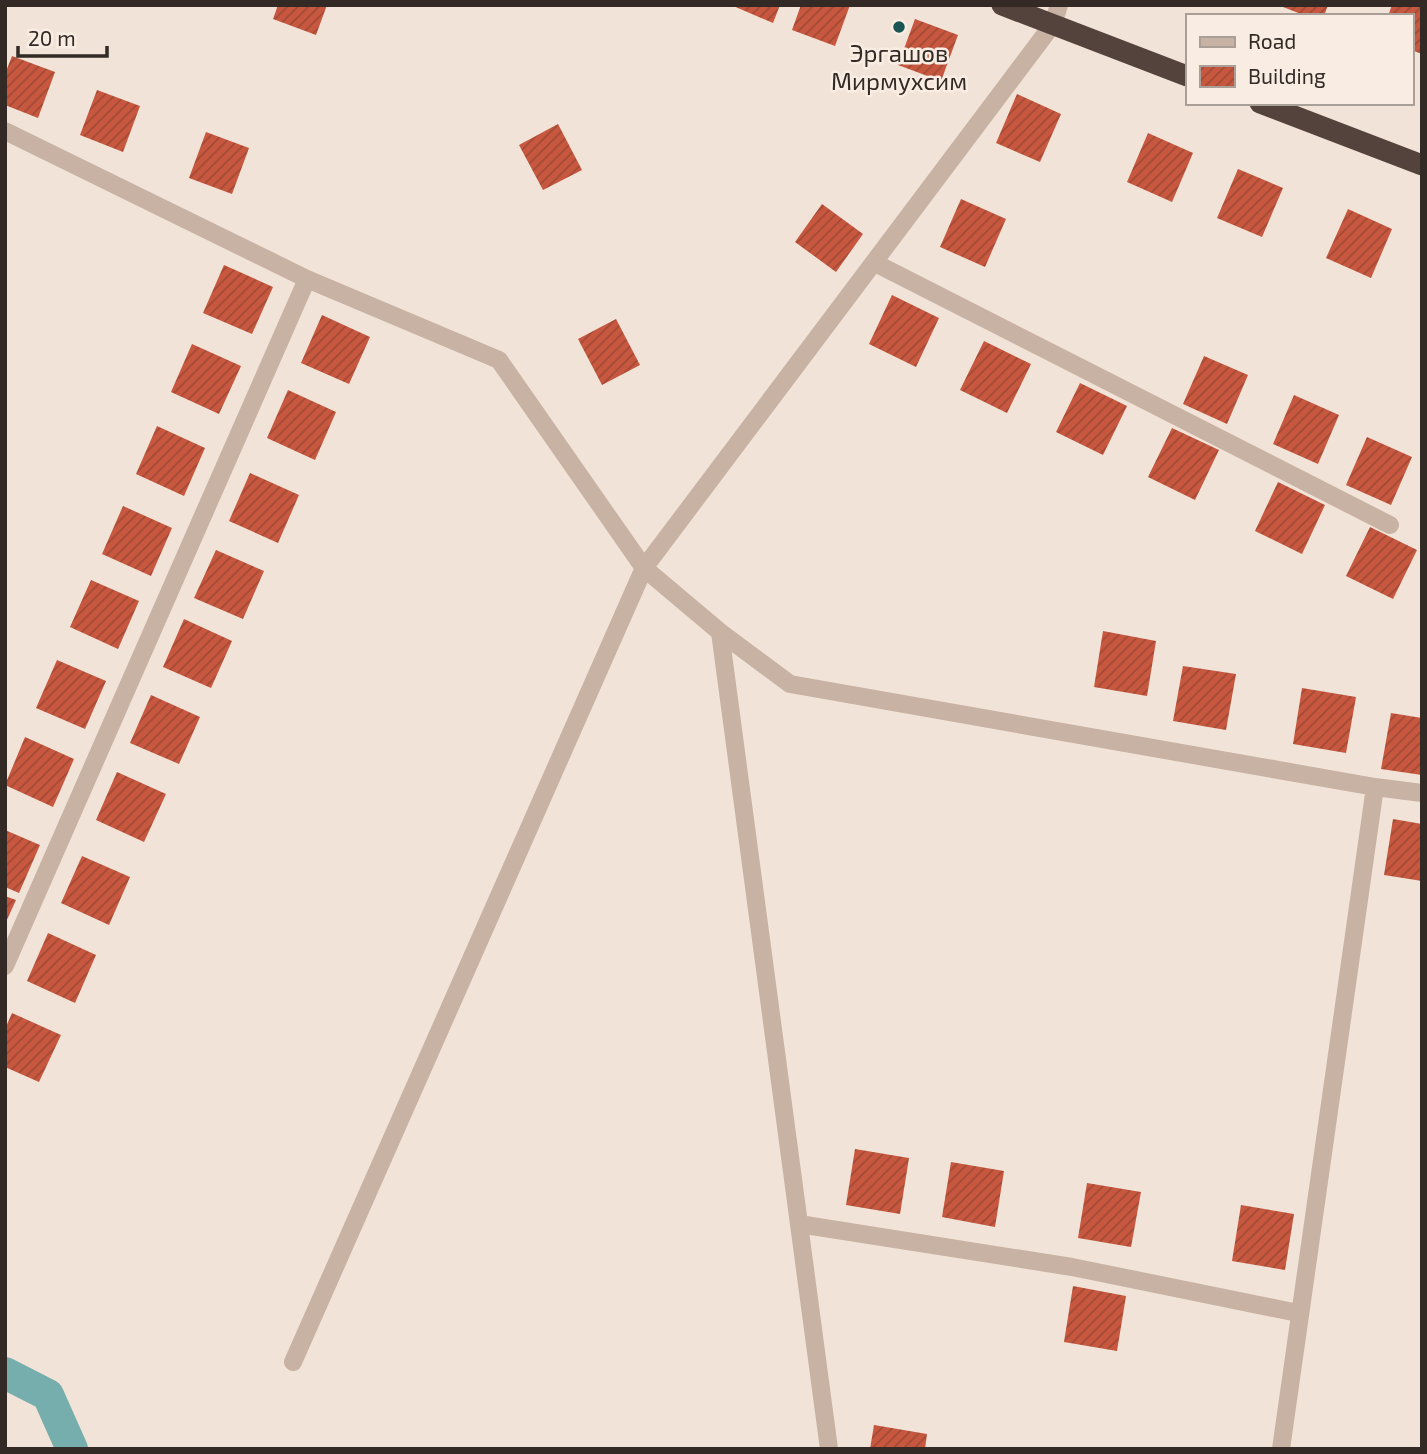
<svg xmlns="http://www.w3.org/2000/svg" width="1427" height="1454" viewBox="0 0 1427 1454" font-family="'Exo 2',sans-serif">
<defs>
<pattern id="building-hatch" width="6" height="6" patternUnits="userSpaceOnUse" patternTransform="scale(1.75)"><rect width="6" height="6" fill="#c7583f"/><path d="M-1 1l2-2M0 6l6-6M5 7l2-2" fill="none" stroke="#a24935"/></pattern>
</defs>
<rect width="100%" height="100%" fill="#f1e3d7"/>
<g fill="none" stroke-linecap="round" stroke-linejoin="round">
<path stroke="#76aead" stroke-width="32" d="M5 1373 48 1395 72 1449"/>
</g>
<path fill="url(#building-hatch)" d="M278 5H327L316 35 273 19Z
M731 5H780L773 23Z
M801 5H850L835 46 792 30Z
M1278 5H1328L1324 16H1306Z
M1392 5H1422V54L1411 50V16H1388Z
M915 19 958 35 941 81 898 65Z
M12 56 55 72 38 118 5 105V74Z
M97 90 140 106 123 152 80 135Z
M1017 94 1061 114 1040 162 996 143Z
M558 124 582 170 543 190 519 145Z
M206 132 249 148 232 194 189 178Z
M1148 133 1193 153 1172 202 1127 182Z
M1238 169 1283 188 1262 237 1217 218Z
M961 199 1006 219 985 267 940 247Z
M822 204 863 234 836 272 795 242Z
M1348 209 1392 229 1371 278 1326 258Z
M224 265 273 287 252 334 203 313Z
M892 295 939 318 916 367 869 344Z
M322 315 370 337 349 384 301 363Z
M616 319 640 365 602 385 578 339Z
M984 341 1031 364 1007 413 960 390Z
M192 344 241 366 219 414 171 392Z
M1204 356 1248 375 1227 424 1183 404Z
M1080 383 1127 406 1103 455 1056 432Z
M288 390 336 412 315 460 267 438Z
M1294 395 1339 415 1318 464 1273 444Z
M157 426 205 448 184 496 136 474Z
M1172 428 1219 450 1195 500 1148 477Z
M1367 437 1412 457 1391 505 1346 485Z
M250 473 299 495 278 543 229 521Z
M1278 482 1325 505 1302 554 1255 531Z
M123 506 172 528 151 576 102 554Z
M1370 527 1417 550 1393 599 1346 576Z
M216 550 264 571 243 619 194 598Z
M91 580 139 601 118 649 70 627Z
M184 619 232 641 211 688 163 667Z
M1103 631 1156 641 1147 696 1094 687Z
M57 660 106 681 85 729 36 708Z
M1183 666 1236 674 1226 730 1173 721Z
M1302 688 1356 697 1346 753 1293 744Z
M151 695 200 717 179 764 130 743Z
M1391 713 1422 718V775L1381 769Z
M25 737 74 759 53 807 5 785Z
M117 772 166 794 144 842 96 820Z
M1393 819 1422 824V881L1384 875Z
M5 830 40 845 19 893 5 887Z
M82 856 130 877 109 925 61 903Z
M5 896 16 900 5 924Z
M48 933 96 955 75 1003 27 981Z
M12 1013 61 1035 39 1082 5 1067V1029Z
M855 1149 909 1158 900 1214 846 1205Z
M951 1162 1004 1171 995 1227 942 1217Z
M1087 1183 1141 1192 1131 1247 1078 1238Z
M1241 1205 1294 1214 1285 1270 1232 1261Z
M1073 1286 1126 1296 1117 1351 1064 1342Z
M874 1425 927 1434 925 1449H870Z"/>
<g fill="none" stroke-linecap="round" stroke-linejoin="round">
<path stroke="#c8b2a3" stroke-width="18" d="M5 131 307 279 499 360 644 568 720 632 790 684 1375 787 1422 793
M875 263 1390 525
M720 632 829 1449
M5 966 307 279
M799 1224 1072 1267 1298 1313
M293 1362 644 568 1053 24 1059 5
M1281 1449 1375 787"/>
<path stroke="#54423c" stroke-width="21" d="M1002 5 1187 76
M1260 103 1422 165"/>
</g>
<circle fill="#1b5455" stroke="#f9ede3" stroke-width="2.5" cx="899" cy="27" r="7"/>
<g text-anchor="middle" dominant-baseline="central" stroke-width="5" stroke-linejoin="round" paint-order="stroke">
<g font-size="24" fill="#332925" stroke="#f9ede3">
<text x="899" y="52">Эргашов<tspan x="899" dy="28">Мирмухсим</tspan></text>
</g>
</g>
<rect width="1427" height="1454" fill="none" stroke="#332925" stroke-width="14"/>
<rect x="1186" y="14" width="228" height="91" fill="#f9ede3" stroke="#aa9f97" stroke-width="2"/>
<rect x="1200" y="37" width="35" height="10" fill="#c8b2a3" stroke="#aa9f97" stroke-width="2"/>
<text x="1248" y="49" font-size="21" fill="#332925">Road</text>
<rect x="1200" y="66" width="35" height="21" fill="url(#building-hatch)" stroke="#aa9f97" stroke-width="2"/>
<text x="1248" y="84" font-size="21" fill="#332925">Building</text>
<path d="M18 46v10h89v-10" fill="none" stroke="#332925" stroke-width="3.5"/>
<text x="28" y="46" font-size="21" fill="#332925" stroke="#f9ede3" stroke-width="5" paint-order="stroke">20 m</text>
</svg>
